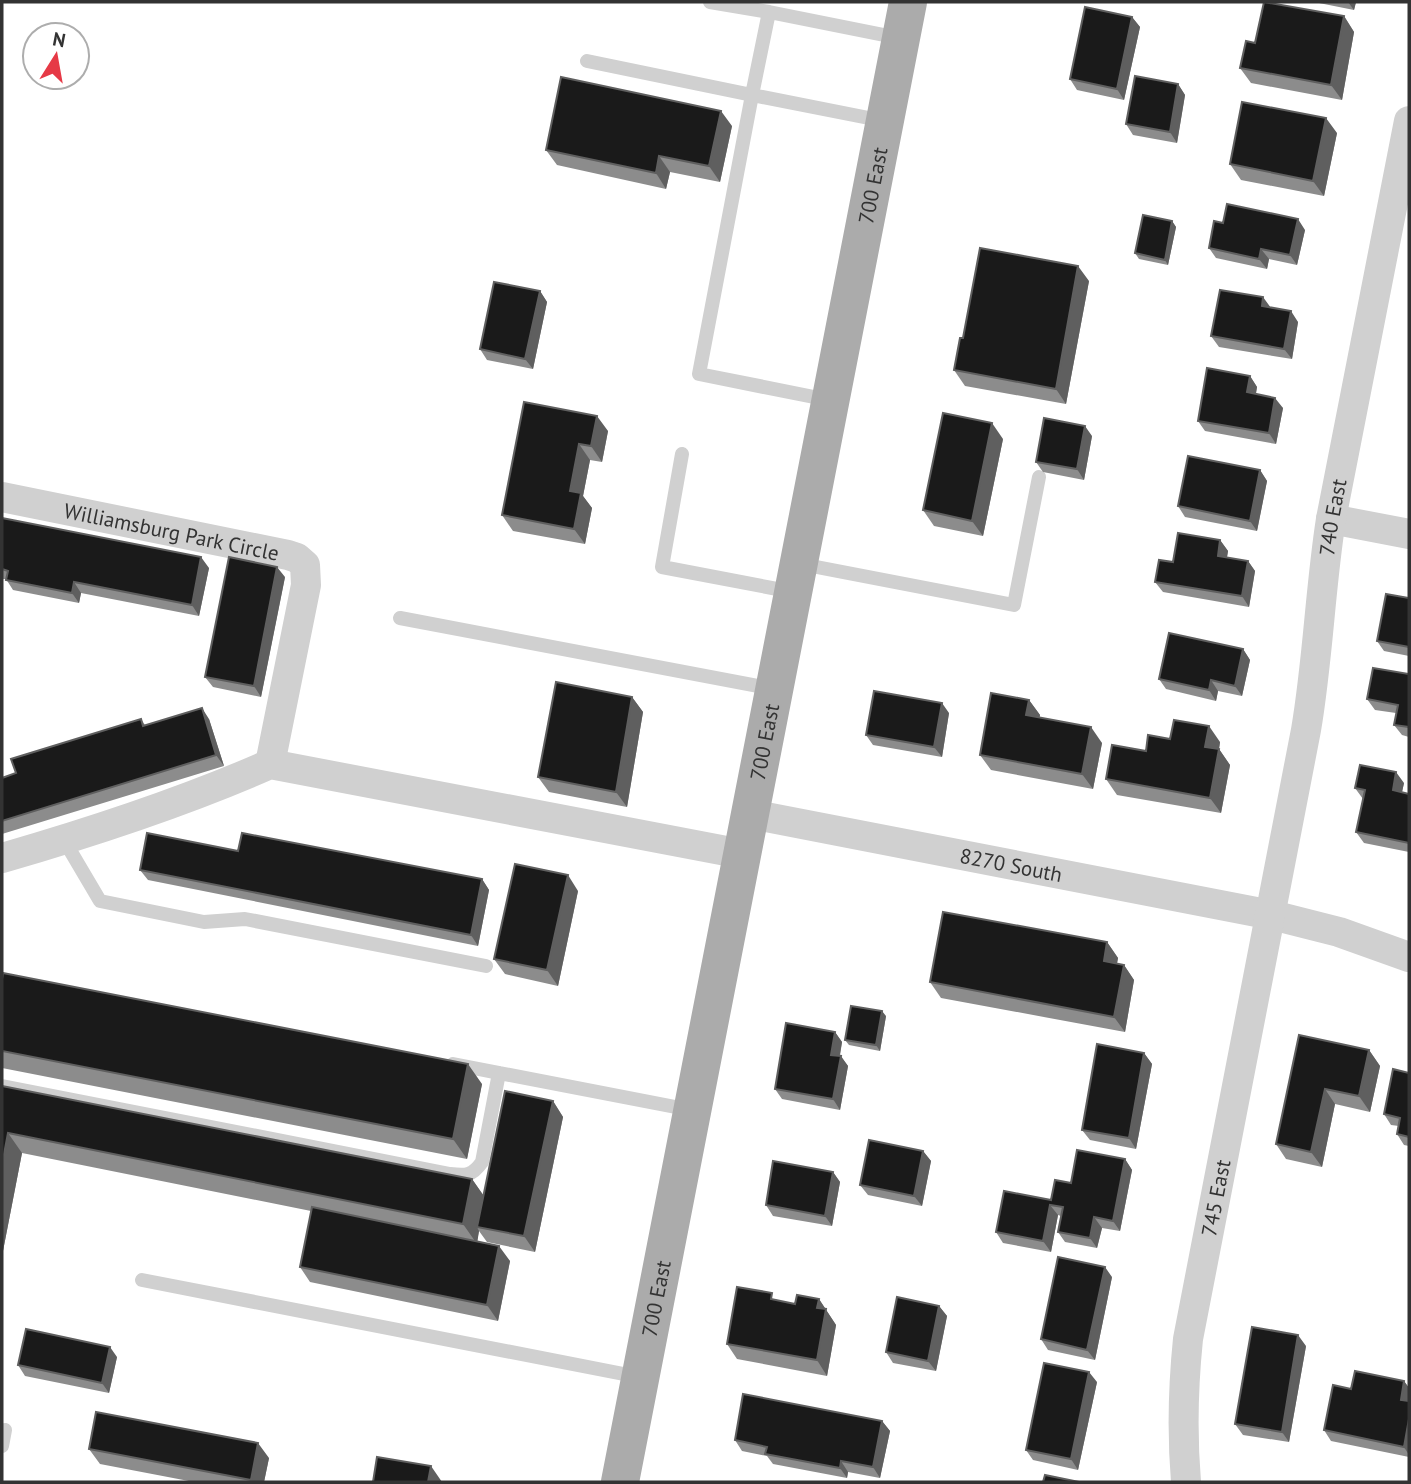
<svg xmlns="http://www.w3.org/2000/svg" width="1411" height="1484" viewBox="0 0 1411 1484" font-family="'PT Sans',sans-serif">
<rect width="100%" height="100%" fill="#fff"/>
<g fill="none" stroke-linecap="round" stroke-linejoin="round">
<path stroke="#d0d0d0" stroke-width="14" d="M710 2 769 12
M587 61 752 95 769 12 899 38
M829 400 699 374 752 95 884 121
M682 454 662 567 793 592
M801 564 1014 605 1039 477
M400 618 774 689
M64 840 100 901 204 922 245 919 486 966
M453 1064 691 1110
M2 1086 450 1174C466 1176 472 1176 482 1162L499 1073
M142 1280 639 1377
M2 1446 5 1430"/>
<g stroke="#d0d0d0" stroke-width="30">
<path id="s1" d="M2 497 288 555 297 558 305 565 306 585 270 764"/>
<path d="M1331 519 1409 534"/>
<path id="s2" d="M750 814 1272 915 1339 932 1409 957"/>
<path d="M2 858C92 832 184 802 270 764L742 854"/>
<path id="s3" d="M1186 1482C1182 1434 1183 1388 1188 1339L1306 730C1318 660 1320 589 1331 519L1409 121"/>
</g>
<path stroke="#ababab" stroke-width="38" id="s4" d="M620 1482 908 2"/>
</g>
<path fill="#8c8c8c" d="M1314 2H1356L1354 10Z
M1344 16 1354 32 1342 100 1251 83 1240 68 1255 43Z
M1132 17 1140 27 1124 100 1077 90 1070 79Z
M1178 84 1185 95 1177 143 1133 135 1126 124Z
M732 126 720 182 670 172 666 189 557 165 546 150Z
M1337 133 1324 196 1241 180 1230 164Z
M1172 221 1176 227 1168 265 1139 259 1135 253Z
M1223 223 1305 230 1297 265 1269 259 1267 269 1216 258 1209 248Z
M1089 281 1066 404 965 386 954 370 963 338Z
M540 291 547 302 533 369 487 360 480 349Z
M1270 308 1298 322 1292 359 1219 347 1211 336Z
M1250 376 1257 387 1256 394 1283 408 1276 444 1205 431 1198 421Z
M524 402 608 431 602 462 590 460 583 496 592 508 585 544 513 531 502 515Z
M1092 436 1084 480 1043 472 1036 462Z
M1003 439 983 536 934 526 923 510Z
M1260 470 1267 481 1257 531 1185 517 1178 506Z
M2 518 209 568 199 616 81 593 79 603 13 590 6 579H2Z
M1220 540 1228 551 1227 558 1248 561 1255 571 1249 607 1163 592 1155 582 1173 562Z
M285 577 261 697 213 687 205 677Z
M1409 598V656L1384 651 1377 641Z
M1243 649 1250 660 1242 696 1218 691 1216 701 1166 689 1159 679Z
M1409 674V737L1402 735 1394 725 1396 713 1375 710 1367 699Z
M632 697 643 712 627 807 549 792 538 777Z
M1029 700 1040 715 1039 718 1102 743 1093 789 991 770 980 755Z
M949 713 942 757 873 745 866 735Z
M141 719 145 725 209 719 224 766 2 834V778L16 773Z
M1220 742 1219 749 1230 765 1221 813 1117 795 1106 779 1146 751Z
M1404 783 1402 792 1409 794V852L1364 843 1356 832 1363 799 1355 788Z
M238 851 482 879 489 890 478 946 148 880 140 870Z
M578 891 558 986 505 974 494 959Z
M1107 942 1118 958 1117 964 1124 965 1134 980 1125 1032 941 998 930 982Z
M2 979 482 1084 467 1159 2 1068Z
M886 1016 880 1051 849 1045 845 1040Z
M835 1032 842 1042 840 1056 848 1066 840 1110 782 1099 775 1089Z
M1299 1035 1369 1050 1380 1066 1370 1112 1335 1104 1322 1167 1286 1159 1276 1144Z
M1144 1053 1152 1064 1136 1149 1090 1140 1082 1130Z
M1409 1073V1146L1404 1145 1397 1134 1399 1126 1391 1125 1384 1114Z
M2 1086 472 1179 483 1195 553 1101 563 1117 535 1252 487 1242 479 1231 477 1241 510 1261 498 1321 310 1282 300 1267 311 1211 22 1153 2 1256Z
M923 1151 931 1161 922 1206 868 1195 860 1185Z
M1125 1159 1132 1170 1120 1231 1102 1228 1097 1248 1065 1242 1058 1232 1061 1216 1058 1215 1051 1252 1003 1243 996 1232 1051 1200 1071 1183Z
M833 1172 840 1182 832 1226 773 1216 766 1205Z
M1112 1277 1095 1360 1048 1350 1041 1339Z
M819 1299 836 1325 827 1376 737 1359 727 1344 777 1300 795 1304Z
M939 1306 947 1316 936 1371 893 1363 886 1352Z
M1306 1346 1289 1442 1243 1435 1235 1424Z
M117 1357 109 1393 25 1376 18 1365Z
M1404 1381 1409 1388V1457L1331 1441 1324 1430 1351 1389Z
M1097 1382 1078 1470 1033 1460 1026 1450Z
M882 1421 890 1431 880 1478 848 1472 847 1478 773 1464 767 1456 742 1451 735 1440Z
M89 1449 269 1458 264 1482H194L100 1464Z"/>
<path fill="#5f5f5f" d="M1348 2H1356L1354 10Z
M1344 16 1354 32 1342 100 1331 85Z
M1132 17 1140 27 1124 100 1117 89Z
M1178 84 1185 95 1177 143 1170 132Z
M721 111 732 126 720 182 709 166Z
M1326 118 1337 133 1324 196 1313 181Z
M659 156 670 172 666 189 656 173Z
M1298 219 1305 230 1297 265 1290 255Z
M1172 221 1176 227 1168 265 1165 260Z
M1261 249 1269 259 1267 269 1259 259Z
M1078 266 1089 281 1066 404 1056 389Z
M540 291 547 302 533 369 525 359Z
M1263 297 1271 308 1262 306Z
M1291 311 1298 322 1292 359 1284 349Z
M1250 376 1257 387 1254 403 1247 392Z
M1275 398 1283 408 1276 444 1269 433Z
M597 416 608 431 602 462 591 446Z
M992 423 1003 439 983 536 972 521Z
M1085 426 1092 436 1084 480 1077 469Z
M579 444 590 460 583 496 592 508 585 544 574 529 570 491Z
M1260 470 1267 481 1257 531 1250 521Z
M1220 540 1228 551 1225 567 1218 556Z
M201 557 209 568 199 616 192 605Z
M1248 561 1255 571 1249 607 1242 596Z
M277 567 285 577 261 697 254 686Z
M74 582 81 593 79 603 72 593Z
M1243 649 1250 660 1242 696 1235 686Z
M1211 680 1218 691 1216 701 1209 690Z
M632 697 643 712 627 807 616 792Z
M1029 700 1040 715 1037 731 1026 715Z
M942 703 949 713 942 757 934 747Z
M202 708 209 719 224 766 216 755Z
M1209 726 1220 742 1219 749 1230 765 1221 813 1210 798 1205 747Z
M1091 727 1102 743 1093 789 1082 774Z
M1396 772 1404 783 1400 801 1393 790Z
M568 875 578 891 558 986 547 970Z
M482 879 489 890 478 946 471 935Z
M1107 942 1118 958 1114 977 1104 961Z
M1124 965 1134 980 1125 1032 1114 1017Z
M882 1011 886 1016 880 1051 876 1045Z
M835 1032 842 1042 838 1065 831 1055Z
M1369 1050 1380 1066 1370 1112 1359 1096Z
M1144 1053 1152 1064 1136 1149 1129 1138Z
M841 1056 848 1066 840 1110 833 1099Z
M468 1064 482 1084 467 1159 453 1139Z
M1325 1089 1335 1104 1322 1167 1311 1152Z
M553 1101 563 1117 535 1252 524 1236Z
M8 1133 22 1153 2 1256V1165Z
M923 1151 931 1161 922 1206 914 1196Z
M1125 1159 1132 1170 1120 1231 1113 1221Z
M833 1172 840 1182 832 1226 825 1216Z
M472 1179 486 1199 477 1227 479 1231 477 1244 463 1224Z
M1050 1205 1058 1215 1051 1252 1043 1241Z
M1094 1217 1102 1228 1097 1248 1090 1238Z
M499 1246 510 1261 498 1321 487 1305Z
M1105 1267 1112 1277 1095 1360 1087 1350Z
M819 1299 836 1325 827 1376 817 1360V1308Z
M939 1306 947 1316 936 1371 928 1361Z
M1298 1335 1306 1346 1289 1442 1282 1432Z
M110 1347 117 1357 109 1393 102 1383Z
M1089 1372 1097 1382 1078 1470 1071 1459Z
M1404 1381 1409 1388V1405L1401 1400Z
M1409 1419V1455L1404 1447Z
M882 1421 890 1431 880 1478 873 1467Z
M258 1443 269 1458 264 1482H253L251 1480Z
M841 1461 848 1472 847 1478 840 1468Z
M431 1466 442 1482H428Z"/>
<path fill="#1a1a1a" stroke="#5f5f5f" stroke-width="2" d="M1264 2 1344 16 1331 85 1240 68 1246 41 1255 43Z
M1085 7 1132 17 1117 89 1070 79Z
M1135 76 1178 84 1170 132 1126 124Z
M561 77 721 111 709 166 659 156 656 173 546 150Z
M1242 102 1326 118 1313 181 1230 164Z
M1227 204 1298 219 1290 255 1261 249 1259 259 1209 248 1214 221 1223 223Z
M1143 215 1172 221 1165 260 1135 253Z
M980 248 1078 266 1056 389 954 370 960 338H963Z
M494 282 540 291 525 359 480 349Z
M1220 290 1263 297 1262 306 1291 311 1284 349 1211 336Z
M1207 368 1250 376 1247 392 1275 398 1269 433 1198 421Z
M524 402 597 416 591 446 579 444 570 491 581 493 574 529 502 515Z
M943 413 992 423 972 521 923 510Z
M1044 418 1085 426 1077 469 1036 462Z
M1188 456 1260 470 1250 521 1178 506Z
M2 518 201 557 192 605 74 582 72 593 6 580 8 571 2 569Z
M1178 533 1220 540 1218 556 1248 561 1242 596 1155 582 1159 560 1173 562Z
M229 557 277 567 254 686 205 677Z
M1386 594 1409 598V647L1377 641Z
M1169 633 1243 649 1235 686 1211 680 1209 690 1159 679Z
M1373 668 1409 674V727L1394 725 1398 705 1367 699Z
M556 682 632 697 616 792 538 777Z
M874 691 942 703 934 747 866 735Z
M991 693 1029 700 1026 715 1091 727 1082 774 980 755Z
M202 708 216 755 2 821V778L16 773 11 759 141 719 143 726Z
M1174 720 1209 726 1205 747 1219 749 1210 798 1106 779 1112 745 1146 751 1148 735 1170 739Z
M1360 765 1396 772 1393 790 1409 794V843L1356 832 1365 790 1355 788Z
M147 833 238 851 242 833 482 879 471 935 140 870Z
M515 864 568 875 547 970 494 959Z
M943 912 1107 942 1104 961 1124 965 1114 1017 930 982Z
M3 973 468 1064 453 1139 2 1051V979Z
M851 1006 882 1011 876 1045 845 1040Z
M786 1023 835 1032 831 1055 841 1056 833 1099 775 1089Z
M1299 1035 1369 1050 1359 1096 1325 1089 1311 1152 1276 1144Z
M1097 1044 1144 1053 1129 1138 1082 1130Z
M1393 1069 1409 1073V1137L1397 1134 1400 1118 1384 1114Z
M2 1086 472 1179 463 1224 8 1133 2 1165Z
M505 1091 553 1101 524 1236 477 1227Z
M869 1140 923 1151 914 1196 860 1185Z
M1077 1150 1125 1159 1113 1221 1094 1217 1090 1238 1058 1232 1063 1207 1050 1205 1043 1241 996 1232 1004 1191 1051 1200 1055 1180 1071 1183Z
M773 1161 833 1172 825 1216 766 1205Z
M312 1207 499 1246 487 1305 300 1267Z
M1058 1257 1105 1267 1087 1350 1041 1339Z
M737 1287 772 1293 771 1299 795 1304 797 1295 819 1299 817 1308 826 1309 817 1360 727 1344Z
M897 1297 939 1306 928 1361 886 1352Z
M1252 1327 1298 1335 1282 1432 1235 1424Z
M26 1329 110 1347 102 1383 18 1365Z
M1044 1363 1089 1372 1071 1459 1026 1450Z
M1355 1371 1404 1381 1401 1400 1409 1401V1419L1404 1447 1324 1430 1333 1385 1351 1389Z
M743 1394 882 1421 873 1467 841 1461 840 1468 765 1454 767 1447 735 1440Z
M96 1412 258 1443 251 1480 89 1449Z
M377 1457 431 1466 428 1482H373Z
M1045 1475 1079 1482H1043Z"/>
<g text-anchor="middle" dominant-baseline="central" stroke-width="7" stroke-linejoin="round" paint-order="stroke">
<g font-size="21" fill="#333" stroke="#fff">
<text stroke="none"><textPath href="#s4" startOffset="1321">700 East</textPath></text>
<text stroke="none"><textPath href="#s3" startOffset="978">740 East</textPath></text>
<text stroke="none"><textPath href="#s1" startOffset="173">Williamsburg Park Circle</textPath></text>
<text stroke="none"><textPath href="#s4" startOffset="754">700 East</textPath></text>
<text stroke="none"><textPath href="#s2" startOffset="266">8270 South</textPath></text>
<text stroke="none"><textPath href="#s3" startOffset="287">745 East</textPath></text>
<text stroke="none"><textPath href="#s4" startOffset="187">700 East</textPath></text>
</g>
</g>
<rect width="1411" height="1484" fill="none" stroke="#333333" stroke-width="7"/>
<g transform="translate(56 56) rotate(11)"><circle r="33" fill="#ffffff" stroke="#adadad" stroke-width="2"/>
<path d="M0-5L12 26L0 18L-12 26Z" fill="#e63946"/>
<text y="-10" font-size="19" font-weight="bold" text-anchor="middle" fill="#333333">N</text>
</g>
</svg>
